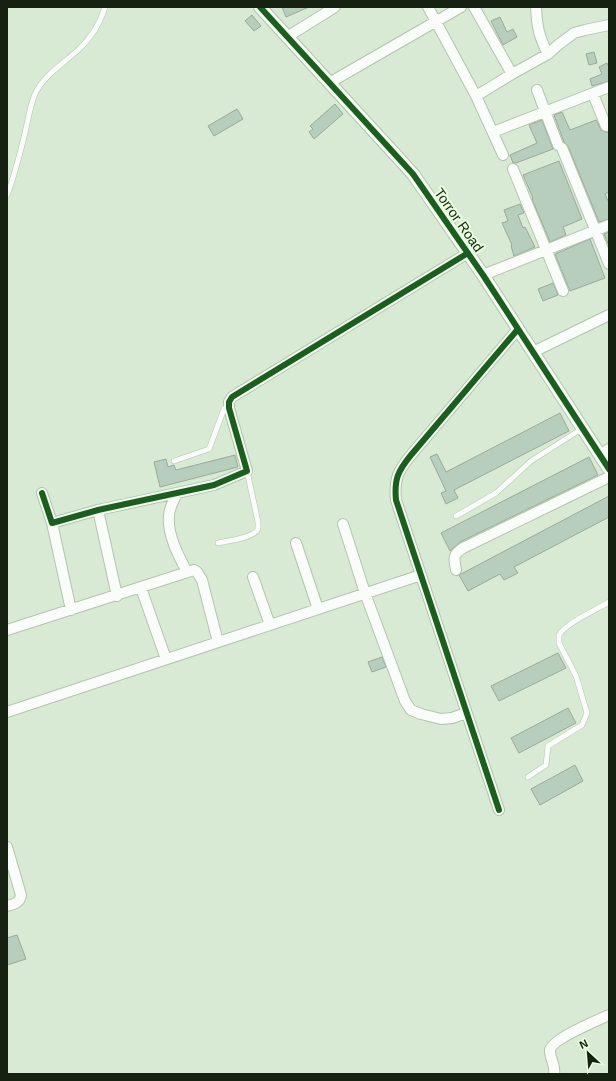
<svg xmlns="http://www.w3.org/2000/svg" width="616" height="1081" viewBox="0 0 616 1081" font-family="Helvetica,sans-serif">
<rect width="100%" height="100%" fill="#d9ead4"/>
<path fill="#b7cebc" stroke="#9aa99b" d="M282 7H309L286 17Z
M252 15 261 26 254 31 245 21Z
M500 17 507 32 513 29 517 37 503 45 491 21Z
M594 52 597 63 589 65 586 54Z
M607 63 609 67V81L592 86 590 79 602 74 599 67Z
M335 104 343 114 314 139 309 132 313 129 310 126Z
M237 109 243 119 214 136 208 126Z
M562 112 570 130 596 120 602 131 606 132H609V192L605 194 609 203V219L599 222 568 146 564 142 554 115Z
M542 120 553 149 516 163H513L510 155 537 143 529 125Z
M559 161 582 219 563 227 566 235 550 242 532 199 533 198 523 175Z
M520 204 524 213 518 215 523 228 525 227 535 247 514 256 511 246 512 245 502 223 508 221 504 210Z
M609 232V246L604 234Z
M590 239 605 278 570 291 555 254Z
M553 283 558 295 543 301 538 289Z
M560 413 569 431 454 490 458 498 446 504 441 493 446 491 430 457 437 454 446 472Z
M235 455 238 467 160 487 154 462 166 459 168 467 174 465 176 470Z
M589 457 598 475 460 542 450 551 441 533Z
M609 496V517L514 567 518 573 504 580 500 574 468 591 459 575 461 574Z
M558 653 566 668 499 701 491 686Z
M382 657 386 667 372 672 368 662Z
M568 708 576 723 519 753 511 738Z
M575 765 583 781 540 805 531 789Z
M17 935 26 959 7 965V938Z"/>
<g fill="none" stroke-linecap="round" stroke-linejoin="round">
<g stroke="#b5c2b1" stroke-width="6">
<path id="service" d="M7 195C15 175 20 153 25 133 28 120 30 106 35 94 44 75 63 64 78 50 91 38 100 24 105 7
M174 461 209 449 224 409 229 406
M456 516 496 493 531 461 583 428
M218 543C227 541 254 538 258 529 258 527 258 524 258 522L247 471
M528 777 546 765 548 746 582 725 587 713 576 676 559 643V635C566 623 596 610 609 602"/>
</g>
<g stroke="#b5c2b1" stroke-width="12">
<path id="minor" d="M428 7 476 96 503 155
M474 7 512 74
M536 7C537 27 539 37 548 54
M287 37 335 7
M329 83 461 7
M537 90 558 145
M593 94 606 126
M476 96 512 74 548 54 558 45 574 33 585 30 609 25
M493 132 609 87
M562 148 609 264
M513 169 563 291
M483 275 609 225
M533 352 609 315
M600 455 609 449
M42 493 52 523 98 510 214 485 247 471 229 408V402L232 397 468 253
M177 493C174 500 169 508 169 516 167 534 179 557 187 572
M98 510 117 596
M52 523 71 610
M343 524 365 593 405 701 411 710 421 714 441 719 452 718 466 713
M296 543 318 609
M456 570C454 559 452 555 463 548L609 477
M253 577 270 625
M141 588 166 659
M7 630 194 570 197 572 202 580 218 642
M7 712 421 575
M499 810 396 500C394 479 398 471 411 455L518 329
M7 847 21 895C20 903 14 904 7 906
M554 1074C556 1064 549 1058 550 1050 552 1039 598 1020 609 1015"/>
</g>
<g stroke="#b5c2b1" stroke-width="14">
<path id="tertiary" d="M260 7 413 174 483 275 609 469"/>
</g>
<use href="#service" stroke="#f9fcf9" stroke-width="5"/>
<use href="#minor" stroke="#f9fcf9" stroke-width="10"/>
<use href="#tertiary" stroke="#f9fcf9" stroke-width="12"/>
<g stroke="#e6fede" stroke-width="8">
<path id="cycleway" d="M260 7 413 174 483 275 609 469
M42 493 52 523 98 510 214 485 247 471 229 408V402L232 397 468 253
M499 810 396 500C394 479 398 471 411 455L518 329"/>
</g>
<use href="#cycleway" stroke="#1b5e20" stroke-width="6"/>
</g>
<g text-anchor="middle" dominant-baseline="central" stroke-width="4" stroke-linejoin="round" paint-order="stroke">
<g font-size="14" fill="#162112" stroke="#e6fede">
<text transform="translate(459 220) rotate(55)">Torror Road</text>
</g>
</g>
<rect width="616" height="1081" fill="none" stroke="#162112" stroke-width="16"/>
<g transform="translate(588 1053) rotate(334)" stroke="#e6fede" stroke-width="3" paint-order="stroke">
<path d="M0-3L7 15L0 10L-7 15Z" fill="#162112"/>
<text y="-6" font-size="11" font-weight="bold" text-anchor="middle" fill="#162112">N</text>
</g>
</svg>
